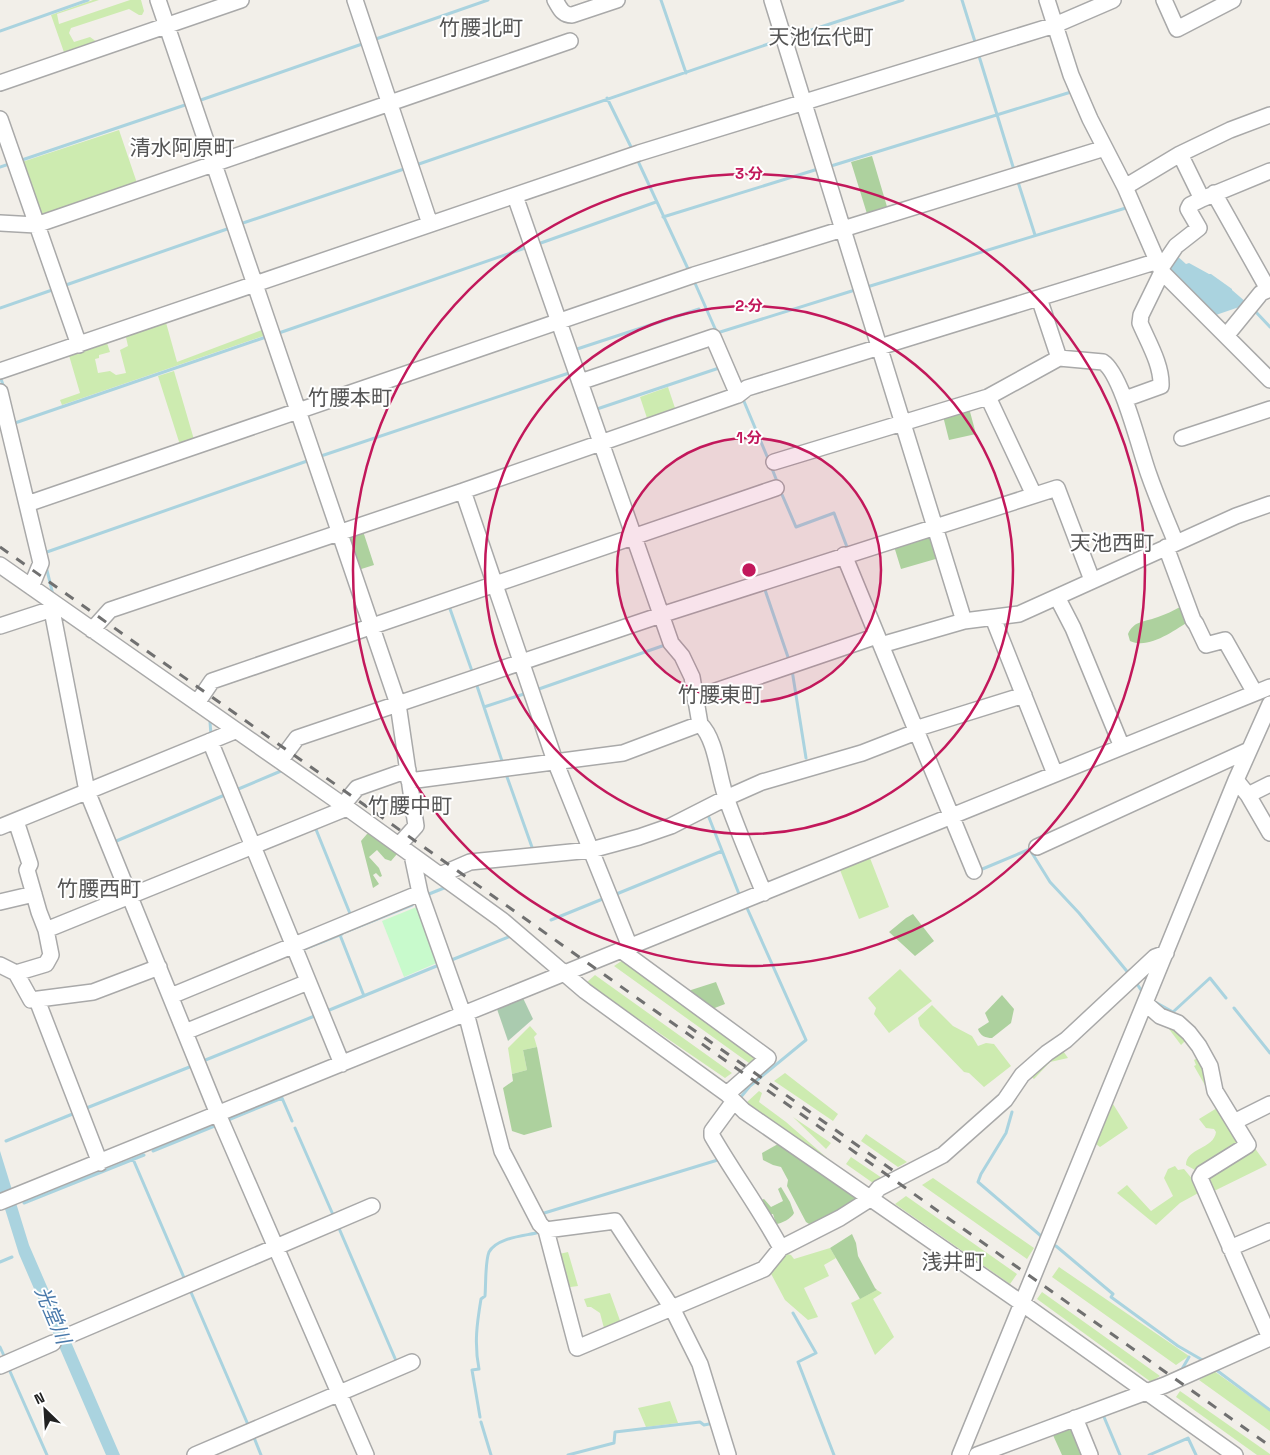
<svg xmlns="http://www.w3.org/2000/svg" width="1270" height="1455" viewBox="0 0 1270 1455" font-family="'Space Grotesk','Noto Sans JP',sans-serif">
<rect width="100%" height="100%" fill="#f2efe9"/>
<path fill="#cdebb0" d="M93 0H99L57 14 59 24 130 0H141L144 11 142 15H139L129 9 71 28 69 33 74 42 90 37 97 42 66 58 51 15Z
M119 130 138 186 41 219 19 163Z
M165 319 177 362 267 328 269 334 62 405 60 400 80 393 68 352 106 340 110 352 99 355V358L95 359 98 373 110 371 116 375 126 373 120 350 128 346 125 333Z
M174 371 195 443 181 448 158 376Z
M668 387 677 414 649 424 640 397Z
M870 858 889 907 859 919 840 870Z
M623 960 760 1056 749 1063 614 966Z
M900 969 932 1001 889 1033 874 1014 876 1008 868 998Z
M595 975 732 1073 725 1078 586 983Z
M932 1005 953 1026 972 1036 978 1046 986 1043 994 1044 1011 1066 984 1087 969 1073 964 1072 920 1026 918 1018Z
M1169 1023 1186 1040 1181 1045 1166 1025Z
M530 1026 537 1034 534 1037 537 1047 523 1050 527 1070 512 1074 508 1048Z
M1061 1048 1068 1058 1050 1062 1034 1079 1027 1073Z
M1199 1057 1204 1066 1210 1094 1194 1066 1196 1065 1194 1060Z
M785 1073 838 1114 833 1121 774 1081Z
M759 1091 762 1093 759 1102 786 1122 842 1171 746 1103Z
M1113 1104 1128 1128 1100 1147 1096 1144Z
M1217 1108 1240 1142 1200 1170H1195L1186 1165C1186 1148 1214 1149 1216 1132L1214 1129 1206 1128 1199 1119Z
M793 1117 831 1143 826 1149Z
M866 1134 907 1162 898 1167 861 1141Z
M1254 1147 1267 1165 1210 1193 1206 1178Z
M851 1157 882 1178 873 1183 846 1164Z
M1175 1166 1178 1170 1184 1169 1202 1191 1180 1203 1156 1225 1117 1193 1127 1185 1151 1211 1173 1196 1164 1178 1168 1169Z
M933 1178 1034 1248 1027 1259 922 1185Z
M906 1196 1017 1274 1010 1284 895 1204Z
M830 1248 836 1258 824 1265 829 1276 804 1288 818 1317 808 1320 785 1300 769 1270 783 1253 791 1255 794 1259Z
M568 1252 578 1286 563 1288 559 1254Z
M1059 1267 1189 1356 1176 1365 1052 1277Z
M877 1290 882 1293 873 1299 894 1337 875 1355 851 1303Z
M1042 1292 1160 1376 1151 1382 1037 1299Z
M610 1293 622 1326 605 1332 600 1313 591 1307H587L584 1299Z
M1214 1371 1270 1411V1431L1199 1380Z
M1180 1391 1270 1454V1455H1257L1176 1397Z
M670 1401 678 1423 646 1427 638 1408Z"/>
<path fill="#add19e" d="M872 156 888 210 868 217 851 162Z
M969 408 976 434 949 440 943 416Z
M362 528 374 565 355 571 346 534Z
M926 533 933 536 939 558 901 569 893 543Z
M1180 607 1190 621C1174 630 1149 650 1130 641L1128 634C1134 620 1146 622 1158 617 1166 614 1173 611 1180 607Z
M372 833 394 849 397 854 391 861 385 859 377 850 369 857 379 868 382 876 380 877 376 873 373 875 379 884 373 888 361 841 367 834Z
M913 914 934 941 915 956 889 932 906 918Z
M716 982 725 1004 707 1011 690 994 691 990Z
M1002 995 1014 1009 1011 1023 992 1038C986 1038 980 1036 978 1029L989 1022 985 1013Z
M537 1047 552 1127 524 1135 512 1131 503 1088 513 1081 512 1074 527 1070 523 1050Z
M778 1144 784 1146 860 1201 825 1219 809 1224 806 1222 787 1186 788 1180 781 1167 773 1165 763 1160 762 1153Z
M781 1187 790 1202 794 1213C792 1218 781 1224 776 1224L773 1214 766 1215 759 1201 764 1199 771 1207 783 1201 778 1189Z
M852 1234 856 1243 858 1256 875 1288 877 1290 860 1299 830 1248Z
M1070 1426 1075 1429 1086 1455H1062L1052 1433Z"/>
<path fill="#aacbaf" d="M523 998 533 1019 508 1041 497 1009Z"/>
<path fill="#c8facc" d="M419 906 439 962 404 977 382 921Z"/>
<path fill="#aad3df" d="M1175 254 1186 264 1189 263 1209 274H1211L1232 289V290L1247 303 1245 305 1213 316 1173 275 1168 265Z
M0 1151 29 1245 120 1455H106L19 1254 0 1193Z"/>
<g fill="none" stroke-linecap="round" stroke-linejoin="round">
<path stroke="#aad3df" stroke-width="3" d="M661 0 686 73
M962 0 976 45
M0 31 88 0
M790 37 903 0
M373 40 488 0
M979 56 1014 170
M607 98 632 149
M198 101 365 43
M637 159 689 271
M19 161 188 104
M416 165 780 40
M831 166 1071 92
M0 167 12 163
M1018 182 1035 235
M663 217 818 169
M240 224 407 168
M538 244 656 202
M694 281 717 333
M63 286 230 228
M867 287 1129 207
M0 308 55 289
M1255 311 1270 327
M717 333 855 290
M276 334 528 247
M574 350 699 309
M1 379 4 388
M743 399 769 461
M597 409 722 367
M12 424 266 337
M318 457 569 373
M771 466 778 484
M780 490 796 527 834 513 847 547
M44 553 310 460
M46 566 53 595
M764 587 789 660
M449 606 473 674
M792 670 806 758
M476 683 503 764
M536 690 665 645 664 643
M484 707 527 693
M210 722 211 735
M506 774 533 850
M236 790 281 771
M708 815 739 894
M315 827 351 916
M114 842 227 794
M1032 853 1050 882 1079 913 1130 975
M980 870 1030 849
M429 894 444 888
M614 895 722 851
M551 920 605 898
M345 932 412 905
M340 935 364 996
M304 949 342 934
M449 961 511 936
M1135 981 1141 990
M1155 1002 1173 1012 1210 978 1226 998
M1234 1008 1270 1053
M327 1011 439 965
M203 1061 317 1015
M740 1098 750 1086 806 1040 747 908
M84 1109 192 1066
M1012 1112 1006 1133 981 1174 978 1182 1041 1236
M228 1120 282 1098 292 1121
M295 1128 334 1217
M6 1141 75 1113
M153 1151 217 1125
M133 1159 185 1280
M24 1203 144 1155
M541 1214 721 1159
M338 1226 397 1363
M1056 1246 1113 1294 1111 1297 1178 1346 1204 1361
M0 1262 12 1257
M190 1290 249 1427
M793 1313 816 1353 798 1362 834 1455
M0 1347 5 1358
M8 1367 47 1455
M1215 1369 1270 1410
M1173 1374 1182 1369 1189 1357
M480 1417 472 1370 479 1369C474 1344 477 1323 481 1299L485 1296C486 1284 485 1262 489 1252 497 1237 526 1236 540 1232
M1104 1417 1120 1455
M481 1422 491 1455
M253 1435 261 1455
M568 1455 614 1443 615 1432 700 1422 704 1425 714 1423
M1149 1455 1188 1438 1196 1455"/>
<g stroke="#a9a9a9" stroke-width="18">
<path id="minor" d="M158 0 398 704 416 826 399 845
M355 0 430 224
M555 0C560 8 562 15 572 15L617 0
M772 0 964 621
M1047 0 1071 75 1090 119 1125 187 1162 272 1270 380
M1164 0 1177 29 1233 0
M0 83 241 0
M0 119 79 345
M1180 154 1202 199 1270 171
M1125 187 1180 154 1230 130 1270 115
M1214 193 1268 289
M515 196 671 643 682 656 692 677 700 724C717 740 718 778 727 800 738 831 751 862 764 893
M0 223 36 225 570 41
M1161 268 1176 246 1199 228 1188 209 1190 205 1202 199
M1039 298 1059 358
M1226 336 1261 293 1270 289
M0 371 639 153 1055 25 1113 0
M580 382 713 337 738 395
M0 392 41 563 31 587
M988 397 1034 495
M1125 399 1161 386C1162 365 1148 342 1140 323L1141 315 1162 272
M1182 438 1270 409
M774 462 988 397 1059 358 1103 362C1122 374 1140 451 1149 475 1157 498 1167 521 1176 543
M463 491 555 761 630 947
M27 504 694 275 1105 148
M1166 547 1193 620 1196 624 1206 645 1225 640 1255 693
M844 555 974 871
M0 565 343 805 502 920 585 991 727 1094 744 1111 1023 1304 1235 1455
M1057 597 1073 628 1122 747
M50 600 87 791 218 1114 366 1455
M993 618 1055 774
M0 626 52 609
M92 630 110 610 463 491 738 395 747 388 1158 261
M881 645 964 621 1019 614 1236 516 1270 504
M695 698 877 636
M197 703 212 681 776 488
M915 729 1024 695
M210 741 342 1064
M280 761 297 738 661 615 1057 488 1092 580
M1236 780 1248 795 1270 833
M409 781 623 753 700 724
M1248 795 1270 784
M343 805 357 788 408 770
M0 827 235 731
M1037 847 1249 750
M412 855 420 893 463 1014
M440 875 470 862 591 850 639 837 671 826 726 798 762 782 862 753 916 732
M0 902 34 894
M46 930 347 808
M622 951 768 1058 727 1094
M0 965 16 973 31 1000 93 992 159 967
M16 973 46 964 51 955 46 930 39 912 27 870 30 864 16 821
M171 996 420 893
M37 1000 100 1163
M1145 1003 1160 1016 1178 1023 1189 1033 1199 1046 1210 1066 1215 1091 1248 1145 1203 1173 1200 1178 1270 1338
M466 1013 502 1151 540 1224 546 1230 615 1221 672 1308 700 1364 728 1455
M185 1032 308 982
M734 1101 712 1131V1136C734 1174 760 1209 781 1248
M1234 1122 1270 1104
M0 1202 1270 687
M546 1230 577 1348 764 1269 781 1248 840 1218 870 1199 879 1188 943 1155 1005 1100 1022 1075 1047 1053 1066 1040 1155 957 1166 953
M1230 1248 1270 1231
M72 1334 372 1206
M0 1366 53 1343
M1075 1418 1090 1455
M195 1455 412 1362
M960 1455 1236 780 1270 704
M977 1455 1165 1385 1270 1338"/>
</g>
<use href="#minor" stroke="#fff" stroke-width="15"/>
<path stroke="#707070" stroke-width="3" stroke-dasharray="10 10" stroke-linecap="butt" d="M0 547 1270 1446
M688 1026 898 1174"/>
</g>
<circle cx="749" cy="570" r="132" fill="#c2185b" fill-opacity=".12"/>
<g fill="none" stroke="#c2185b" stroke-width="2.5">
<circle cx="749" cy="570" r="132"/>
<circle cx="749" cy="570" r="264"/>
<circle cx="749" cy="570" r="396"/>
</g>
<g text-anchor="middle" dominant-baseline="central" stroke-width="4" stroke-linejoin="round" paint-order="stroke">
<g font-size="20" font-style="italic" fill="#4a7aab" stroke="#fff">
<text transform="translate(53 1315) rotate(67)">光堂川</text>
</g>
<g font-size="21" fill="#555" stroke="#fff">
<text x="481" y="27">竹腰北町</text>
<text x="821" y="36">天池伝代町</text>
<text x="182" y="147">清水阿原町</text>
<text x="350" y="397">竹腰本町</text>
<text x="1112" y="542">天池西町</text>
<text x="720" y="694">竹腰東町</text>
<text x="410" y="805">竹腰中町</text>
<text x="99" y="888">竹腰西町</text>
<text x="953" y="1261">浅井町</text>
</g>
</g>
<circle cx="749" cy="570" r="8" fill="#c2185b" stroke="#fff" stroke-width="2.5"/>
<g font-size="15" text-anchor="middle" font-weight="bold" fill="#c2185b" stroke="#fff" stroke-width="4" stroke-linejoin="round" paint-order="stroke">
<text x="749" y="179">3 分</text>
<text x="749" y="311">2 分</text>
<text x="749" y="443">1 分</text>
</g>
<g transform="translate(45 1410) rotate(335)" stroke="#ffffff" stroke-width="4" paint-order="stroke">
<path d="M0-4L9 19L0 12L-9 19Z" fill="#222222"/>
<text y="-8" font-size="14" font-weight="bold" text-anchor="middle" fill="#222222">N</text>
</g>
</svg>
